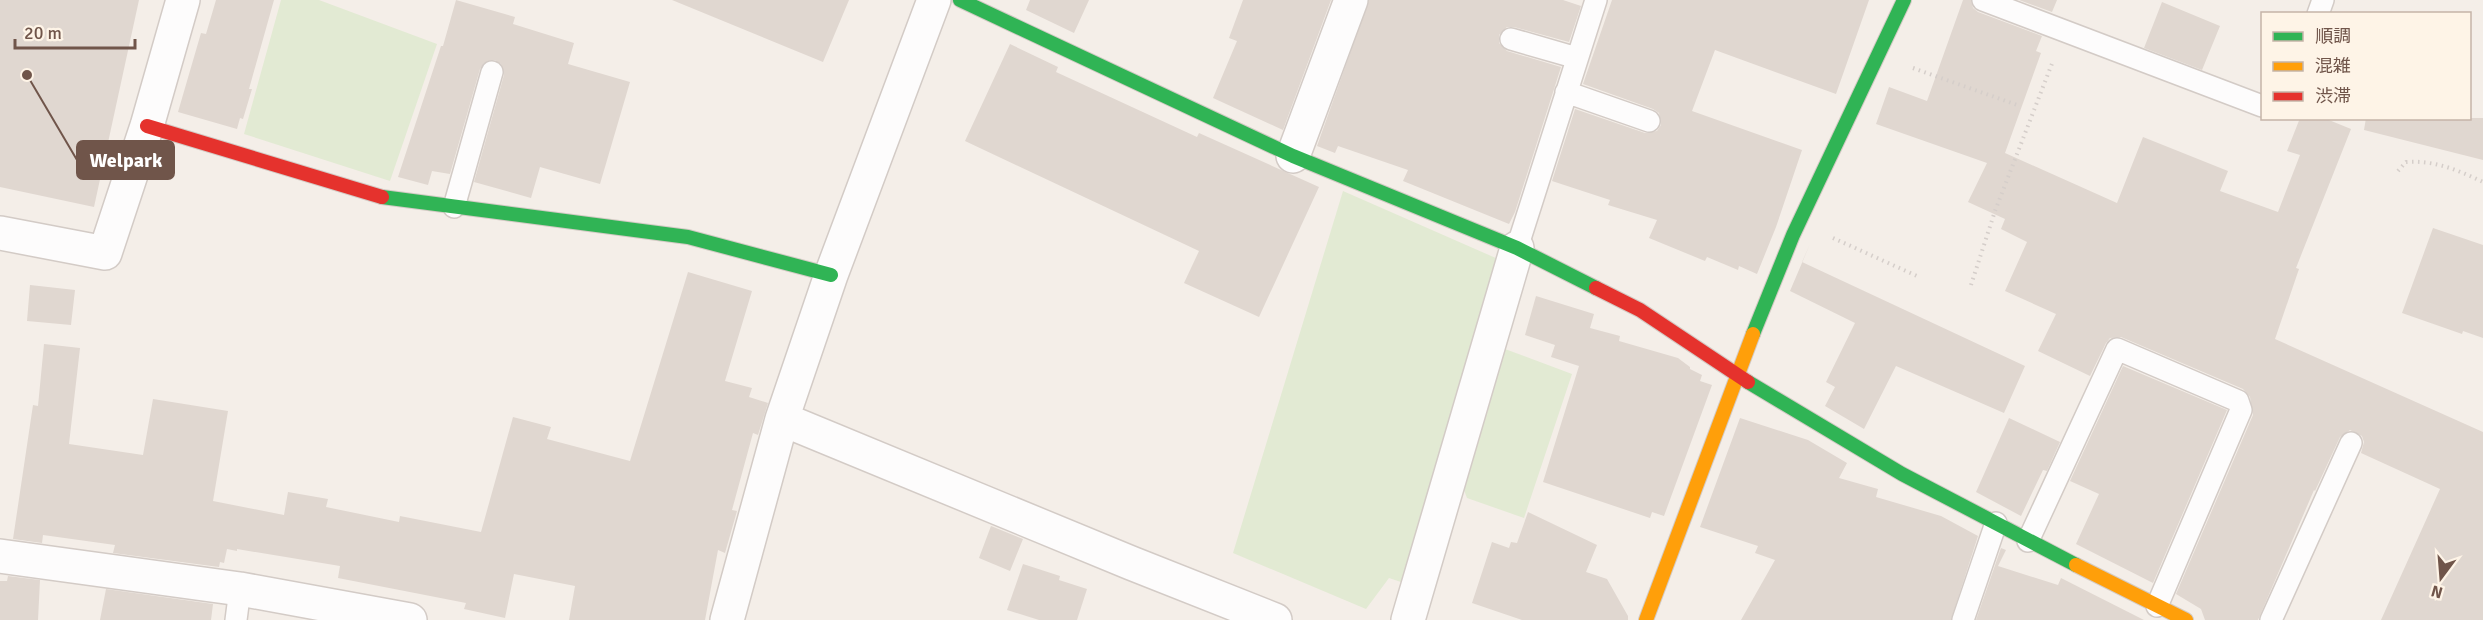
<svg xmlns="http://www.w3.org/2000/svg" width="2483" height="620" viewBox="0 0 2483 620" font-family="Signika,'Noto Sans JP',sans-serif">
<rect width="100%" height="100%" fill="#f4eee8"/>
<path fill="#e2ead3" d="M281 0H319L437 44 390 181 244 134Z
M1343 191 1498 259 1404 583 1389 578 1366 609 1233 553Z
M1505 349 1572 374 1524 518 1467 498 1461 482Z"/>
<path fill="#e0d7d0" d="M0 0H139L94 207 0 187Z
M216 0H274L249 89H252L243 119 240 118 237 129 178 112 201 33 206 34Z
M456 0 515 17 513 24 574 43 568 64 630 82 600 184 540 167 531 198 474 182 504 75 501 64 495 60 484 63 480 69 450 174 432 171 428 185 398 177 441 46H443Z
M672 0H849L823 62Z
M1030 0H1089L1074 33 1026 10Z
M1243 0H1331L1283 130 1213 98 1237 41 1229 38Z
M1369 0H1563L1581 6 1569 42 1514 27H1507L1499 35V43L1507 51 1561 67 1515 212 1509 224 1403 181 1408 170 1338 146 1335 153 1317 146Z
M1612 0H1869L1836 94 1715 50 1692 111 1802 150 1776 227 1757 274 1739 266 1738 270 1707 257 1705 261 1649 238 1657 220 1608 205 1610 200 1552 181 1575 109 1645 133 1657 131 1661 125 1659 113 1653 109 1583 84Z
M1963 0H1971L1973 8 1978 12 2042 36 2036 51 2041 53 2005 153 2117 203 2143 137 2228 171 2220 191 2278 212 2300 155 2287 151 2300 118H2324L2351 129 2296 268 2299 269 2275 339 2483 432V620H2381L2440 489 2361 453 2364 442 2362 436 2350 430 2340 437 2315 491 2314 490 2258 620H2205L2201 609 2176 594 2253 415 2250 397 2243 389 2121 337 2110 338 2106 343 2090 376 2038 351 2056 314 2005 291 2027 242 2001 229 2005 219 1968 202 1987 163 1876 124 1889 87 1927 101Z
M2019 0H2057L2052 12Z
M2162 2 2220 26 2202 70 2144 48Z
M1010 44 1058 67 1056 72 1197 137 1199 133 1319 187 1259 317 1184 283 1199 251 965 141Z
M2366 118H2483V160L2364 130Z
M2433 228 2483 245V338L2463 331 2462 334 2402 313Z
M1810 244 1802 262 2025 366 2004 413 1896 366 1864 429 1825 406 1835 387 1826 382 1855 323 1790 291Z
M688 272 752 291 725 381 752 388 749 397 768 403 758 435 753 433 732 510 737 511 725 553 718 550 705 620H569L575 586 514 574 505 618 464 609 466 603 338 578 340 566 237 549V551L227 549 224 563 220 562 219 567 113 553 115 545 43 535 42 543 13 539 33 405 38 406 44 344 80 348 69 444 143 455 153 399 228 411 213 501 284 515 288 492 328 499 326 507 399 522 400 516 481 532 513 417 551 427 547 439 630 461Z
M30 285 75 290 71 325 27 321Z
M1536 296 1594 314 1590 328 1620 336 1619 341 1678 358 1690 367V369L1702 375 1700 381 1712 385 1664 516 1652 512 1650 518 1543 482 1579 366 1551 357 1555 345 1525 335Z
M2123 366 2227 410 2153 583 2076 544 2099 494 2070 481Z
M1740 418 1808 440 1847 463 1839 478 1878 489 1876 497 1941 516 1978 536 1951 620H1741L1775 560 1755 553 1758 546 1700 527Z
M2009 418 2060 442 2047 471 2043 470 2021 516 1976 492Z
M1528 512 1597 545 1586 572 1607 579 1628 616V620H1522L1472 603 1492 542 1509 548 1511 542 1517 543Z
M991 526 1023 539 1010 571 979 558Z
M2001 548 2006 550 1998 566 2058 585 2061 578 2144 620H1976Z
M1023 564 1060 576 1059 580 1087 589 1077 620H1039L1007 610Z
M8 576 40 580 38 620H0V581H7Z
M106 589 213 604 211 620H100Z"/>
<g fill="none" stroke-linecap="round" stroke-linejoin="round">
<g stroke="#d3cbc6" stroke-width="24">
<path id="lane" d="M1983 0 2262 106
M2318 14 2323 0
M1511 39 1577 58
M1566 92 1649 121
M454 207 492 72
M1517 248 1596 0
M2028 541 2117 349 2238 401 2241 410 2157 606
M236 620 240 589
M1963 620 1996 523
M2271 620 2351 443"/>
</g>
<g stroke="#d3cbc6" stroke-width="36">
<path id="street" d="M1293 156 1351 0
M0 233 105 253 147 126 183 0
M782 419 1131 563 1275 620
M0 556 240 589 410 620
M727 620 782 419 831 275 934 0
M1408 620 1517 248"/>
</g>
<g stroke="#d3cac4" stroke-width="16">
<path id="fast" d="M960 0 1293 156 1517 248 1596 288
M382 197 688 237 831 275
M1753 334 1793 235 1904 0
M1748 382 1902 474 2076 565"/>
</g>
<g stroke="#d3cac4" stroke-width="16">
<path id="slow" d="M2076 565 2186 620
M1646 620 1753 334"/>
</g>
<g stroke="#d3cac4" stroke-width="16">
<path id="jam" d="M147 126 382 197
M1596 288 1640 310 1748 382"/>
</g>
<path stroke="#d5ceca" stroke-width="4" stroke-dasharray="1.5 4.5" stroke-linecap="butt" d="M1913 68 2017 105
M2398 171 2406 162C2434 160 2458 170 2483 182
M1833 238 1917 276
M1971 285 1995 211 2053 61"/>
<use href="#lane" stroke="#fdfcfc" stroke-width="21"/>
<use href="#street" stroke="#fdfcfc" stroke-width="33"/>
<use href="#fast" stroke="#30b455" stroke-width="14"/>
<use href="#slow" stroke="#ff9f0a" stroke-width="14"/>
<use href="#jam" stroke="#e5322d" stroke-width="14"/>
</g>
<path fill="none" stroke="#70554a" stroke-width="2" d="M27 75L77 160"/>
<circle fill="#70554a" stroke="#fef4e7" stroke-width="2" cx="27" cy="75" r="6"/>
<rect fill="#70554a" stroke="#70554a" stroke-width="2" x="77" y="141" width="97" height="38" rx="6"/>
<g font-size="20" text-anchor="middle" font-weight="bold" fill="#fff">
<text x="126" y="167">Welpark</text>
</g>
<rect x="2261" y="12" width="210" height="108" fill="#fef4e7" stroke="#c5b4a8" stroke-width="1.5"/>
<rect x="2273" y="32" width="30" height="9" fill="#30b455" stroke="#c5b4a8" stroke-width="1.5"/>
<text x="2315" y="42" font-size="18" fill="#70554a">順調</text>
<rect x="2273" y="62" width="30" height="9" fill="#ff9f0a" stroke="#c5b4a8" stroke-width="1.5"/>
<text x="2315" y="72" font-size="18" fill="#70554a">混雑</text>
<rect x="2273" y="92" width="30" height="9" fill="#e5322d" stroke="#c5b4a8" stroke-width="1.5"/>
<text x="2315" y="102" font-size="18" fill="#70554a">渋滞</text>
<g transform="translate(2441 578) rotate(196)" stroke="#fef4e7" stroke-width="4.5" paint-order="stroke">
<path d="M0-4.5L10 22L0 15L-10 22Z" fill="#70554a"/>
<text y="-9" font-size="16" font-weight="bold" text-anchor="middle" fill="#70554a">N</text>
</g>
<path d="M15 39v9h120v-9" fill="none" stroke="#70554a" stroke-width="3"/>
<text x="24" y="39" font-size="18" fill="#70554a" stroke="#fef4e7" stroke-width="4.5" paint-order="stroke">20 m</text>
</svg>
